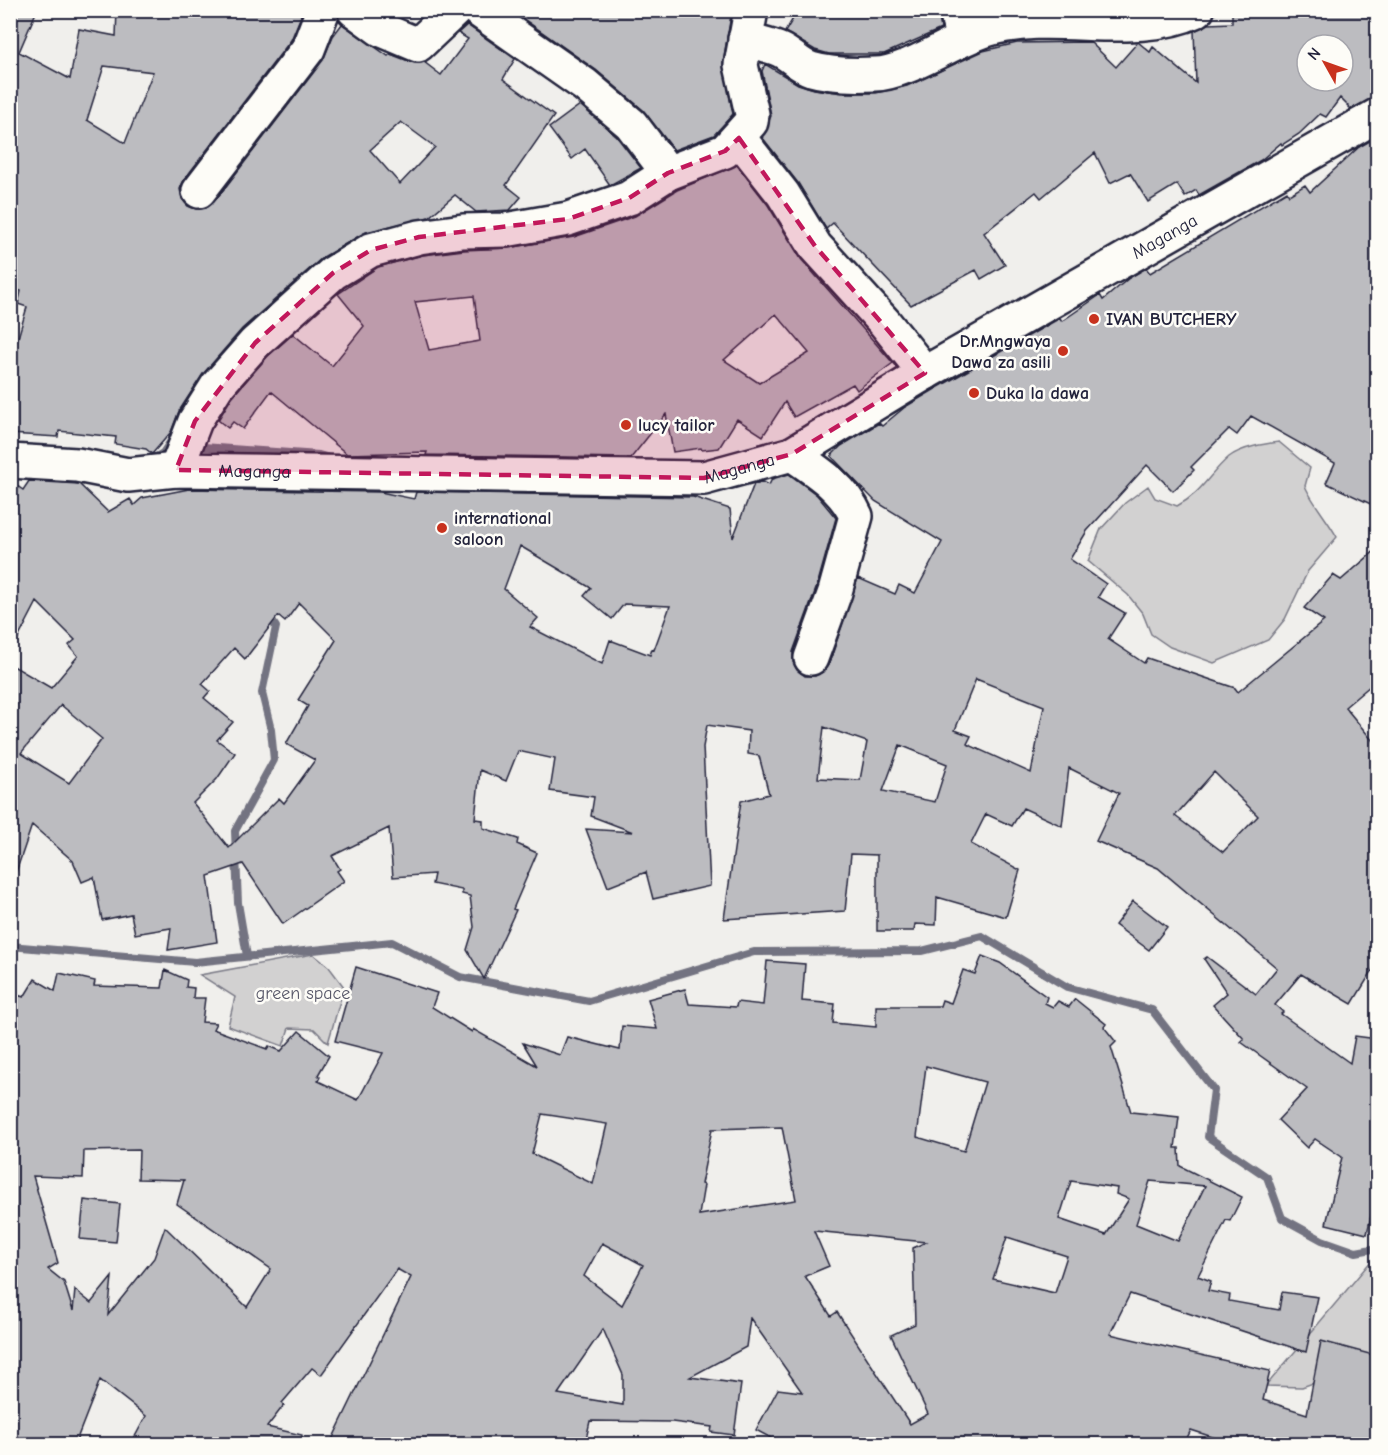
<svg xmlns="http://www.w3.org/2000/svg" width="1388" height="1455" viewBox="0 0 1388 1455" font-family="'Comic Neue',sans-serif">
<rect width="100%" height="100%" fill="#f0efec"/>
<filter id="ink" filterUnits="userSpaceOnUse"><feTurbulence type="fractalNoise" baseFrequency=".0167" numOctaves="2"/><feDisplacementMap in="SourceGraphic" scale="12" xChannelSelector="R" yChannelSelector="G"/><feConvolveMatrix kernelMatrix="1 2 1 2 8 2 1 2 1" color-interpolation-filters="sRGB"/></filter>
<g filter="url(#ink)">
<path fill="#d2d1d1" stroke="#7a7a86" stroke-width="1.5" d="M1279 442 1310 468 1305 486C1314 505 1327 519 1337 537L1308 571 1285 619 1268 640 1214 663 1170 647 1151 634 1143 614 1128 595 1088 561 1101 529 1125 503 1148 486 1155 498 1177 506C1202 493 1209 474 1229 457 1242 447 1264 444 1279 442Z
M313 954 329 967 344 987 328 1043 314 1029 289 1028 283 1046 228 1026 235 997 200 975Z
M1377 1254V1360L1302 1387 1266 1386Z"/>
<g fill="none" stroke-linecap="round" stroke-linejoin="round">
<path stroke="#737381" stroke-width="8" d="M1203 17 1216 10
M198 439 203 447 319 455 330 458
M151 460 163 453 173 438
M10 946 195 962 392 942 460 977 589 1001 754 952 922 951 982 936 1067 987 1152 1010 1214 1090 1208 1137 1267 1177 1282 1218 1322 1240 1356 1252 1378 1248
M247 956 238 903 235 831 274 760 271 730 262 693 276 627 268 615"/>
</g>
<path fill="#bcbcc0" stroke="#22223b" stroke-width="1.5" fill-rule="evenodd" d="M10 10H37L19 52 70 79 79 29 116 36 117 10H299L301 16 291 40 184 180 180 189 182 199 188 206 196 209 206 208 214 202 323 60 333 36 342 24 388 56 390 54 411 62H424L441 75 468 39 458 33 467 25 515 59 503 79 554 116 506 185 521 197 510 210 476 212 455 195 429 217 366 232 323 257 242 329 203 374 179 411 171 432 152 454 146 449 115 444 116 437 59 431 58 437 10 434V348H15L27 307 18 304 21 291 10 288ZM104 66 153 72 125 143 87 120ZM401 122 435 147 400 184 370 150Z
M511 10H732L723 62 733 114 714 135 674 150 643 110 596 70Z
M798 10H938L941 29 884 54H829L815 50 785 32Z
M1232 10H1365L1377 17V96L1351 109 1340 98 1326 117 1320 114 1299 134 1282 145 1281 143 1261 160 1199 195 1196 190 1185 197 1177 184 1148 202 1130 173 1110 183 1095 153 1041 198 1036 192 984 233 1005 265 981 279 976 270 911 305 833 223 826 229 798 183 762 137 771 116 762 71 765 64 798 84 814 89 842 93H876L907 86 983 51 1017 43 1090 42 1116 67 1138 42 1150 52 1153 47 1196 83 1194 31 1208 24 1232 23ZM1307 45H1343V81H1307Z
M580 105 617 137 641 168 610 185 585 149 572 159 549 128Z
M1377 137V507L1326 483 1335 463 1251 416 1237 435 1229 429 1191 467 1194 470 1173 491 1147 465 1087 531 1070 559 1106 584 1098 597 1125 613 1108 639 1144 663 1147 658 1235 688 1238 692 1324 621 1304 608 1333 575 1341 580 1377 549V680L1345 707 1377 746V963L1352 1004 1301 974 1275 1005 1283 1012 1281 1014 1350 1063 1355 1036 1377 1039V1188L1367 1234 1326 1224 1342 1157 1315 1139 1307 1148 1278 1120 1307 1089 1241 1042 1244 1039 1213 1005 1227 993 1204 959 1207 957 1256 994 1277 968 1158 868 1096 841 1119 793 1069 768 1062 826 1023 808 1012 826 986 814 971 844 1020 870 1006 917 937 897 936 925 915 924 914 931H877V855L851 854 845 911 724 919 741 801 769 794 759 756 748 754 749 731 707 725 703 747 710 886 653 899 646 872 608 887 586 829 633 832 591 816 594 797 550 791 555 759 518 751 506 781 480 770 475 819 483 820V828L518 839 517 844 537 853 513 909 516 910 484 979 467 950 474 927 470 896 462 894V890L432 884 434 874 393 877 389 828 332 856 340 869 337 871 344 881 283 924 243 864 208 876 217 942 168 950 171 928 135 934 131 914 102 920 94 877 82 882 73 861 32 825 14 878H10V664L51 688 78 656 69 645 75 640 37 602 10 654V481L23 490 29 481 79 484 108 512 130 499 134 505 142 498 189 489 380 492 414 499 416 492 693 497 730 509 733 538 754 484 762 482 769 485 772 479 789 474 817 495 836 518 817 586 793 652V662L797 670 805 676H815L823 672 829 664 858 578 895 594 899 585 915 593 942 542 875 501 831 456 841 446 879 423 882 426 905 407 937 388 1060 318 1062 321 1100 295 1103 300 1129 278 1146 268 1150 273 1287 191 1289 195 1305 185 1310 192 1359 147ZM520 546 591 588 584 596 612 619 624 604 670 606 654 650 652 649 650 655 610 640 602 664 530 627 538 618 504 589ZM299 603 336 640 298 700 308 706 286 744 315 760 284 803 279 798 229 848 193 803 217 779 235 753 217 740 233 722 204 698 210 691 202 684 234 648 245 659 278 616 285 622ZM976 679 1044 706 1031 773 967 744 971 736 955 730ZM61 705 102 739 69 783 21 753ZM824 727 867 742 860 780 818 778ZM900 745 947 764 935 802 883 791ZM1214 772 1258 816 1223 852 1175 816Z
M737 165 768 205 801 259 893 363 857 390 853 384 794 417 785 402 763 436 737 419 719 448 702 450 701 448 673 452 666 414 631 458 426 455 427 452 347 454 271 391 243 429 233 422 228 428 218 420 232 397 268 356 293 334 332 366 364 326 338 294 378 267 423 255 464 250 508 248 574 237 635 216 677 190ZM474 296 480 341 429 350 415 302ZM776 314 809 353 759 383 724 360Z
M1133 901 1167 927 1149 950 1115 925Z
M982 956 1000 963 1047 997 1045 1003 1053 1007 1058 1001 1069 1007 1075 999 1106 1024 1104 1027 1116 1042 1111 1047 1131 1112 1179 1117 1175 1148H1179L1180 1166 1242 1197 1230 1221 1226 1220 1198 1276 1211 1281 1208 1291 1230 1295 1229 1301 1279 1310 1282 1292 1318 1297 1306 1352 1130 1294 1110 1334 1270 1371 1263 1400 1307 1414 1321 1341 1377 1356V1444H1234L1191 1430 1184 1444H782L756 1430 778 1389 802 1392 750 1318 746 1347 690 1377 741 1384 734 1435 711 1432 712 1427 672 1422 590 1421 585 1444H330L411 1277 397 1269 321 1375 312 1368 282 1403 284 1405 267 1427 302 1435 301 1444H131L146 1416 100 1380 75 1444H10V993L24 997 35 979 55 991 59 973 95 981 94 986 162 988 165 970 187 980 186 987 194 988 193 998H205L202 1022 216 1023 213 1029 267 1049 269 1046 281 1051 299 1031 329 1056 318 1075 320 1077 318 1081 358 1100 383 1053 335 1041 356 967 437 993 432 1007 472 1032 473 1029 537 1066 523 1043 560 1055 567 1037 620 1050 622 1026 657 1029 648 999 685 989 689 1004 736 1007 737 1002 763 1005 767 961 805 964 802 1001 835 1004 833 1023 876 1027V1006H940L942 1000 951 1003 963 970 975 974ZM926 1066 985 1082 964 1151 917 1137ZM542 1114 607 1124 593 1184 532 1154ZM782 1127 796 1200 699 1215 704 1185 701 1184 712 1129ZM139 1150 138 1179 184 1180 177 1204 271 1269 247 1307 165 1227 154 1258 108 1315 112 1277 91 1303 75 1290 73 1311 64 1282 48 1269 58 1263 33 1176 83 1178 84 1151ZM1071 1181 1117 1188 1116 1194 1129 1199 1106 1235 1059 1219ZM1150 1181 1205 1186 1178 1241 1136 1224ZM814 1231 926 1242 913 1248 915 1324 891 1335 928 1414 910 1424 837 1312 831 1316 805 1276 829 1266ZM1007 1237 1067 1256 1055 1293 993 1279ZM602 1243 643 1265 622 1305 584 1276ZM603 1329 623 1375V1405L558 1394Z
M84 1200 120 1204 116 1242 80 1239Z"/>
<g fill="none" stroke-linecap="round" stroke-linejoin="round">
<g stroke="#22223b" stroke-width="38">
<g id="minor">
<path d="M354 10 380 29 418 45 455 10"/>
<path d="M478 10 585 85 631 124 668 173"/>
<path d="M956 10 962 38"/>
<path d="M745 39C756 43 769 45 780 50 791 55 800 66 811 69 831 75 854 75 875 74 906 74 956 38 989 29 1057 10 1133 40 1197 10"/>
<path d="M739 138 783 194 815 246 885 323 925 373"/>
<path d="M199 191 308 49 323 10"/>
<path d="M792 454C817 471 844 488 856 516L835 592 811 658"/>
<path id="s1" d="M10 461 77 465 128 475 176 470 704 478 792 454 925 373 1378 115"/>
<path d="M176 470 195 421 217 386 255 343 333 273 371 250 419 237 463 231 505 230 568 219 629 198 668 173 725 151 751 122 752 114 741 65 751 10"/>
</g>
</g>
<use href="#minor" stroke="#fdfcf7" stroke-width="33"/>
</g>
</g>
<path fill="#c2185b" fill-opacity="0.2" stroke="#c2185b" stroke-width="4.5" stroke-dasharray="12 8" stroke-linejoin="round" d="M739 138 815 246 925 373 792 454 704 478 176 470 195 421 255 343 333 273 371 250 419 237 568 219 629 198 668 173 725 151Z"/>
<g fill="#c8321e" stroke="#fdfcf7" stroke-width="2">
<circle cx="1094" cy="319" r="6"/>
<circle cx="1063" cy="351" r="6"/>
<circle cx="974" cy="393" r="6"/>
<circle cx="626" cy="425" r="6"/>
<circle cx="442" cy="528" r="6"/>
</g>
<g text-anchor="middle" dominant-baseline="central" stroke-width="5" stroke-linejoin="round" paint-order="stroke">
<g font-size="18" fill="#22223b" stroke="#fdfcf7">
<text stroke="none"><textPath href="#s1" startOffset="1218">Maganga</textPath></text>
<text stroke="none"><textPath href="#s1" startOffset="732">Maganga</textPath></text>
<text stroke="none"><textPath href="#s1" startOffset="246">Maganga</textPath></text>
</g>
<g font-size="18" font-weight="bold" fill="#22223b" stroke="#fdfcf7" text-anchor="start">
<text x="1106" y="319">IVAN BUTCHERY</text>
<text x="1051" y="341" text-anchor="end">Dr.Mngwaya<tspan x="1051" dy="21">Dawa za asili</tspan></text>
<text x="986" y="393">Duka la dawa</text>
<text x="638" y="425">lucy tailor</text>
<text x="454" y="518">international<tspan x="454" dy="21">saloon</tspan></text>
</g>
<g font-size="18" fill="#575768" stroke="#fdfcf7">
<text x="303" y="993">green space</text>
</g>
</g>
<rect width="1388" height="1455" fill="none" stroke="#fdfcf7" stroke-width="36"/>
<rect x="18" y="18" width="1352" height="1419" fill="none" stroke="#22223b" stroke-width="2" filter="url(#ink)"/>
<g transform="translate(1325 63) rotate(310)"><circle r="28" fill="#fdfcf7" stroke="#a5a5ac" stroke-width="1.5"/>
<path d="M0-4.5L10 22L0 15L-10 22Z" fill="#c8321e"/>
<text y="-9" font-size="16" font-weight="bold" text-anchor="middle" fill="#22223b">N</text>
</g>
</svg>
